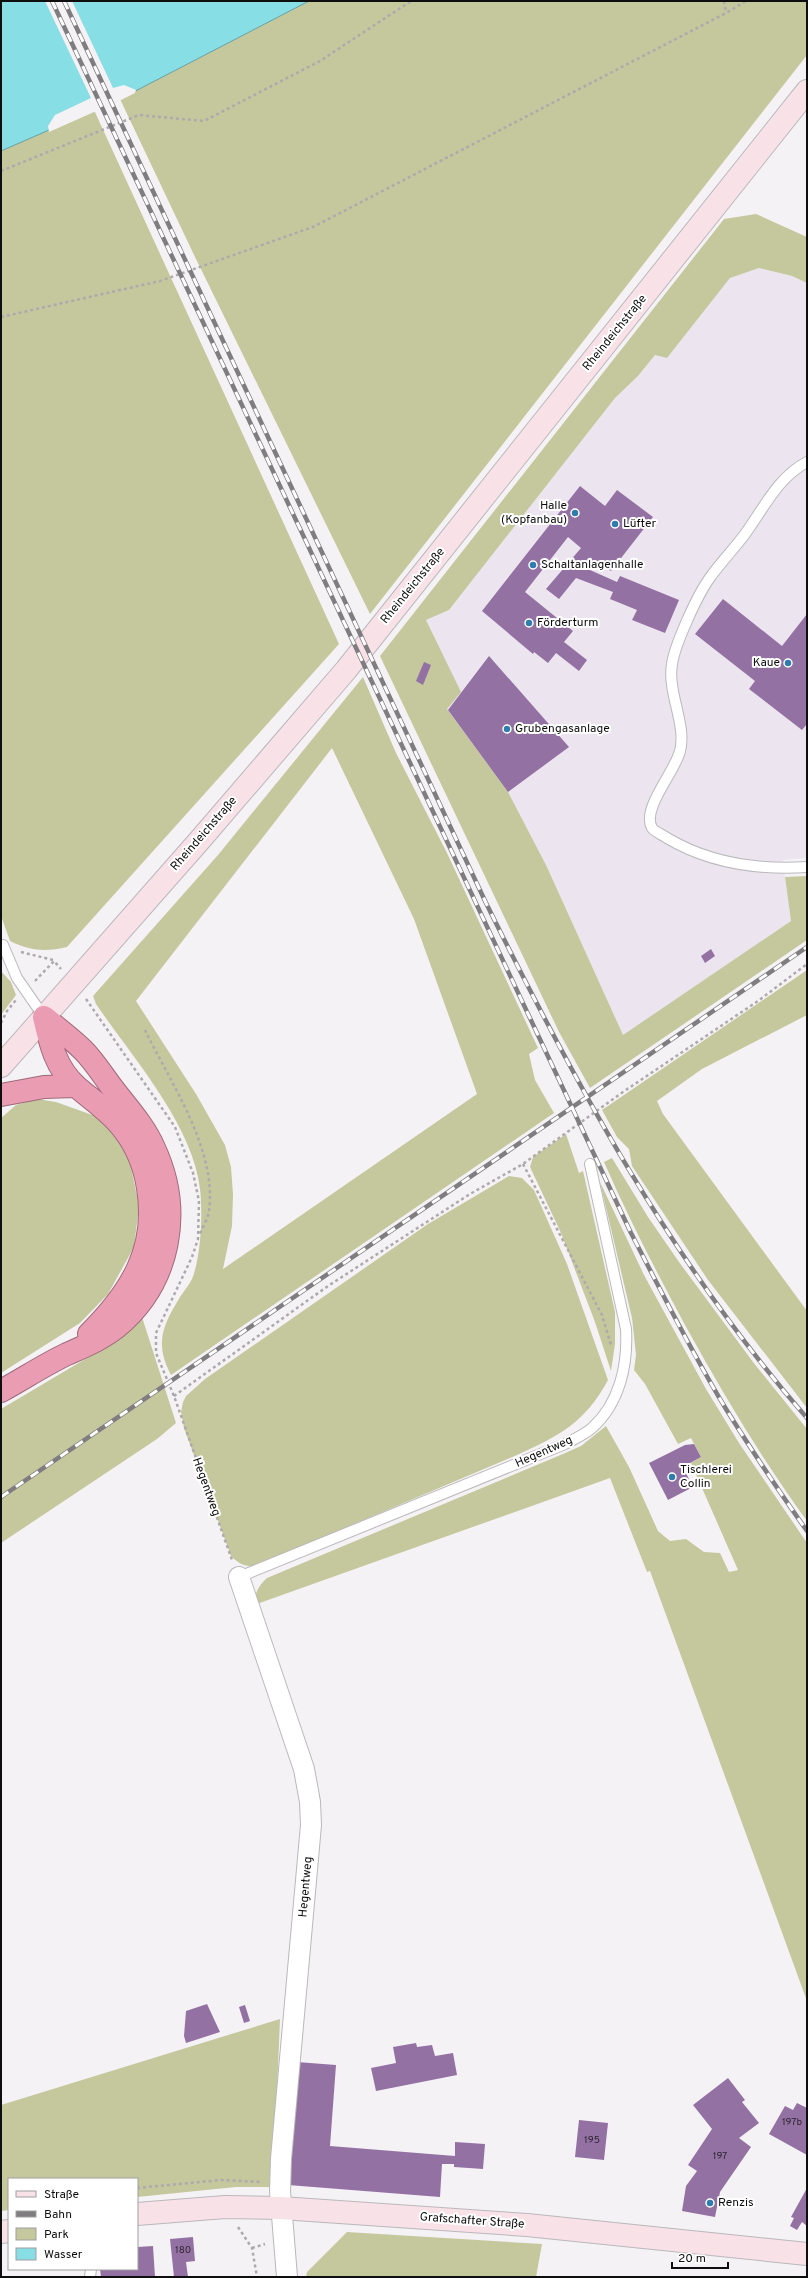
<svg xmlns="http://www.w3.org/2000/svg" width="808" height="2278" viewBox="0 0 808 2278" font-family="Overpass,sans-serif">
<rect width="100%" height="100%" fill="#f5f2f6"/>
<path fill="#ece5ef" d="M759 268 792 276 807 283V858L783 860 791 921 623 1036 547 867 447 709 426 620 449 610 615 398 638 376 655 355 667 358 730 278Z"/>
<path fill="#c5c89c" fill-rule="evenodd" d="M309 1H807V55L370 614 195 257 120 99Z
M94 110 339 644 67 947C46 952 30 951 10 941L1 916V151Z
M756 214 807 237V283L792 276 759 268 730 278 667 358 655 355 638 376 615 398 449 610 426 620 461 692 447 709 508 792 547 867 623 1035 791 921 785 877 807 876V940L590 1088 559 1032 380 656 724 219Z
M363 677 396 753 447 853 538 1048 529 1054 535 1080 554 1113 171 1375C154 1343 163 1325 180 1297 184 1291 189 1285 192 1279 201 1257 203 1213 200 1189 193 1125 132 1057 96 1004L93 996 218 855ZM332 748 414 919 477 1094 223 1269 232 1226 233 1194 231 1167 225 1145 196 1094 136 1001Z
M807 970V1015L702 1069 657 1101 663 1114 807 1311V1408L708 1280 632 1166 629 1149 617 1137 602 1110Z
M1 971 11 982 16 995 1 1015Z
M37 1099 56 1102 98 1117 114 1132 130 1162 139 1206 134 1247 108 1294 80 1323 1 1373V1118L16 1105Z
M566 1134 579 1173 583 1171 615 1312V1344L611 1371 595 1322 561 1233 530 1167 533 1157Z
M612 1158 648 1217 679 1262 753 1362 807 1429V1521C761 1458 722 1392 685 1325 656 1271 628 1217 604 1162Z
M509 1176 522 1178 534 1190 567 1264 608 1380C585 1423 559 1436 517 1455L255 1566C245 1567 239 1564 231 1556L184 1428 181 1412 183 1402 186 1396 205 1379 428 1224Z
M600 1182 644 1275 706 1389 739 1443 807 1543V2001L650 1571 647 1572 610 1478 254 1605C255 1593 258 1586 267 1578L563 1454 581 1446 606 1426 629 1467 658 1531 670 1541 686 1539 704 1552 720 1553 729 1572 738 1570 691 1463 701 1457 691 1438 678 1444 645 1384 634 1370 636 1355 632 1318Z
M142 1317 176 1423 157 1439 1 1543V1409L124 1336Z
M280 2019 273 2187H236L137 2197V2179H9V2210L1 2211V2105Z
M347 2232 542 2244 536 2277H306L307 2272Z"/>
<path fill="#88dee5" stroke="#64a0a5" d="M1 1H309L120 99 1 151Z"/>
<path fill="#f5f2f6" d="M45 1H72L113 88 124 85 136 90 135 93 121 100 49 132 48 126 55 115 91 98Z"/>
<path fill="#9471a3" d="M580 486 605 506 617 490 653 517 611 571 598 561 590 570 617 582 620 576 679 600 665 633 632 620 637 610 610 599 613 592 576 578 559 599 546 589 581 548 568 537 525 592 573 631 564 642 587 660 579 671 556 653 548 663 534 652 533 654 482 611Z
M723 599 782 646 807 614V724L802 730 749 689 755 681 695 634Z
M489 656 569 747 508 792 448 710Z
M424 662 431 665 423 685 416 681Z
M711 949 715 956 705 963 701 956Z
M694 1444 701 1457 683 1467 693 1487 668 1500 649 1463 685 1445Z
M207 2004 220 2032 186 2043 184 2036 186 2011Z
M245 2005 250 2021 244 2023 239 2007Z
M416 2043 417 2047 432 2045 435 2056 453 2053 457 2075 376 2091 371 2068 396 2063 393 2047Z
M297 2062 336 2065 330 2146 455 2156V2142L485 2144 483 2169 454 2167V2164H442L440 2197 288 2185Z
M728 2078 745 2100 742 2102 759 2123 739 2138 751 2147 720 2192 715 2217 682 2211 686 2186 697 2171 688 2165 712 2129 693 2105Z
M797 2103 807 2108V2155L769 2134 785 2106 793 2110Z
M579 2120 608 2123 604 2160 575 2157Z
M807 2188V2226L802 2222 797 2230 790 2226 794 2218 791 2217Z
M193 2237 195 2261 186 2262 188 2277H174L170 2239Z
M153 2246 155 2277H101L100 2269H137V2247Z"/>
<g fill="none" stroke-linecap="round" stroke-linejoin="round">
<g stroke="#bab8bb" stroke-width="12">
<path id="service" d="M807 462C778 477 764 508 745 534 734 549 720 563 709 579 697 596 675 644 672 664 667 692 687 725 680 751 675 772 641 809 652 828 655 832 663 835 667 838 709 863 759 870 807 867
M3 945 17 978 44 1017
M239 1577 565 1444C574 1439 584 1435 592 1428 620 1403 628 1364 626 1329L590 1164
M90 2277 91 2269"/>
</g>
<g stroke="#bab8bb" stroke-width="22">
<path id="minor" d="M239 1577 304 1769 310 1802 311 1825 281 2159 280 2191 287 2277"/>
</g>
<g stroke="#bab8bb" stroke-width="24">
<path id="secondary" d="M1 1066 199 841 346 670 807 91
M137 2214 225 2207 281 2208 527 2225 807 2254
M1 2232 9 2231"/>
</g>
<g stroke="#9d6a7a" stroke-width="24">
<path id="motorway" d="M44 1017C50 1043 56 1069 77 1087 93 1101 111 1112 124 1130 137 1147 145 1168 148 1188 158 1249 131 1292 89 1334
M1 1095 44 1087 75 1086
M1 1391C23 1379 44 1365 67 1354 85 1346 102 1339 117 1327 171 1282 183 1210 154 1148 144 1125 126 1106 111 1086 102 1074 94 1061 83 1050 71 1038 57 1028 44 1017"/>
</g>
<path stroke="#adaaad" stroke-width="2.5" stroke-dasharray="3 3" stroke-linecap="butt" d="M724 1 726 13
M1 171 139 115 204 121 320 61 411 1
M1 317 160 281 313 227 726 13 746 1
M21 952 53 960
M35 981 54 961 61 969
M86 999 175 1127 193 1173 199 1201 198 1239 192 1257 156 1333V1353L174 1396 232 1560
M1 1023 7 1011 16 1000
M145 1030C171 1084 217 1149 209 1211 208 1219 202 1228 199 1236
M523 1164 602 1315 611 1345
M174 1396 328 1286 470 1194 523 1164 620 1094 758 1001 807 964
M137 2188 221 2180 262 2182
M238 2227 252 2248 257 2277
M252 2248 265 2244"/>
<use href="#service" stroke="#fff" stroke-width="10"/>
<use href="#minor" stroke="#fff" stroke-width="20"/>
<use href="#secondary" stroke="#f9e1e8" stroke-width="22"/>
<use href="#motorway" stroke="#ea9cb3" stroke-width="22"/>
<g stroke="#7f7d7f" stroke-width="4.5">
<path id="rail" d="M52 1 631 1233C662 1293 692 1353 726 1409 752 1451 779 1491 807 1531
M64 1 486 903C576 1085 673 1265 807 1418
M1 1497 807 947"/>
</g>
<use href="#rail" stroke="#fff" stroke-width="3" stroke-dasharray="9" stroke-linecap="butt"/>
</g>
<g fill="#2f7daf" stroke="#fff" stroke-width="1.5">
<circle cx="575" cy="513" r="4"/>
<circle cx="615" cy="524" r="4"/>
<circle cx="533" cy="565" r="4"/>
<circle cx="529" cy="623" r="4"/>
<circle cx="788" cy="663" r="4"/>
<circle cx="507" cy="729" r="4"/>
<circle cx="672" cy="1477" r="4"/>
<circle cx="710" cy="2203" r="4"/>
</g>
<g text-anchor="middle" dominant-baseline="central" stroke-width="4" stroke-linejoin="round" paint-order="stroke">
<g font-size="10" fill="#302734">
<text x="792" y="2122">197b</text>
<text x="592" y="2140">195</text>
<text x="720" y="2156">197</text>
<text x="183" y="2250">180</text>
</g>
<g font-size="12" fill="#0f0e0f" stroke="#fff">
<text transform="translate(615 333) rotate(-51)">Rheindeichstraße</text>
<text transform="translate(413 586) rotate(-51)">Rheindeichstraße</text>
<text transform="translate(204 834) rotate(-49)">Rheindeichstraße</text>
<text transform="translate(544 1452) rotate(-24)">Hegentweg</text>
<text transform="translate(206 1487) rotate(70)">Hegentweg</text>
<text transform="translate(306 1887) rotate(-85)">Hegentweg</text>
<text transform="translate(472 2221) rotate(4)">Grafschafter Straße</text>
</g>
<g font-size="12" fill="#0f0e0f" stroke="#fff" text-anchor="start">
<text x="567" y="506" text-anchor="end">Halle<tspan x="567" dy="14">(Kopfanbau)</tspan></text>
<text x="623" y="524">Lüfter</text>
<text x="541" y="565">Schaltanlagenhalle</text>
<text x="537" y="623">Förderturm</text>
<text x="780" y="663" text-anchor="end">Kaue</text>
<text x="515" y="729">Grubengasanlage</text>
<text x="680" y="1470">Tischlerei<tspan x="680" dy="14">Collin</tspan></text>
<text x="718" y="2203">Renzis</text>
</g>
</g>
<rect width="808" height="2278" fill="none" stroke="#0f0e0f" stroke-width="4"/>
<rect x="8" y="2178" width="130" height="92" fill="#ffffff" stroke="#9f9f9f"/>
<rect x="16" y="2191" width="20" height="6" fill="#f9e1e8" stroke="#9f9f9f"/>
<text x="44" y="2198" font-size="12" fill="#0f0e0f">Straße</text>
<rect x="16" y="2211" width="20" height="6" fill="#7f7d7f" stroke="#9f9f9f"/>
<text x="44" y="2218" font-size="12" fill="#0f0e0f">Bahn</text>
<rect x="16" y="2228" width="20" height="12" fill="#c5c89c" stroke="#9f9f9f"/>
<text x="44" y="2238" font-size="12" fill="#0f0e0f">Park</text>
<rect x="16" y="2248" width="20" height="12" fill="#88dee5" stroke="#9f9f9f"/>
<text x="44" y="2258" font-size="12" fill="#0f0e0f">Wasser</text>
<path d="M672 2262v6h56v-6" fill="none" stroke="#0f0e0f" stroke-width="2"/>
<text x="678" y="2262" font-size="12" fill="#0f0e0f" stroke="#ffffff" stroke-width="3" paint-order="stroke">20 m</text>
</svg>
